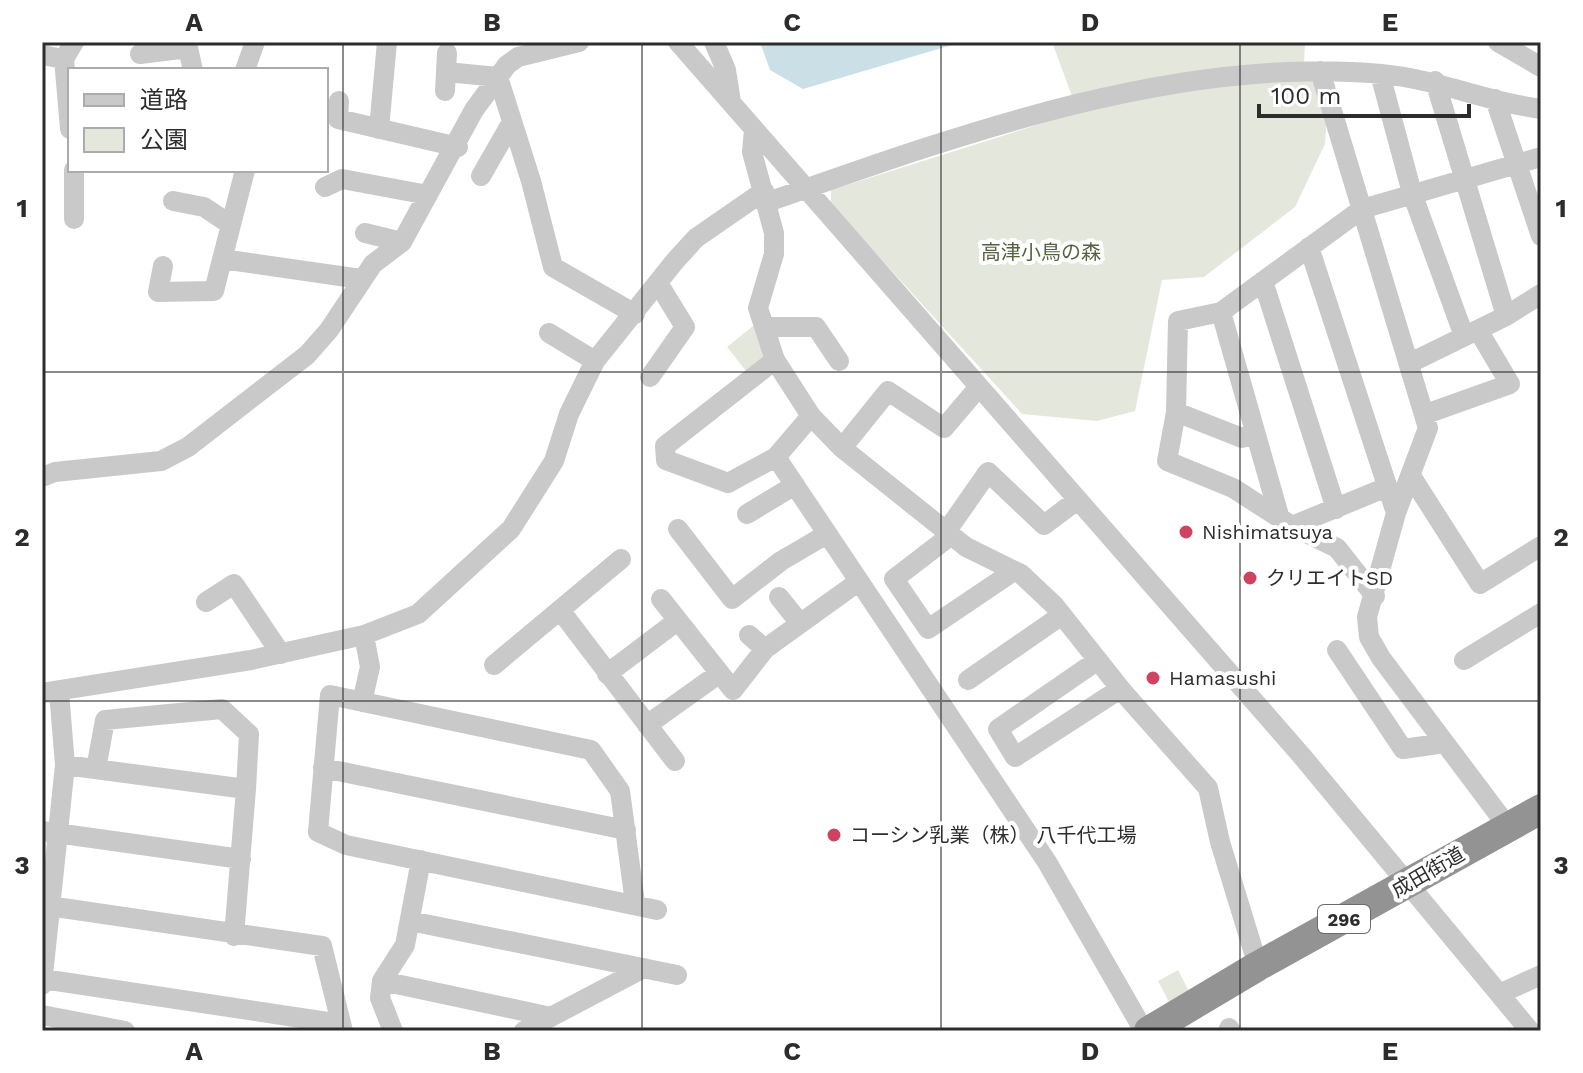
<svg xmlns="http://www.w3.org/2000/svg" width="1583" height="1073" viewBox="0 0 1583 1073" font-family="'Work Sans','Noto Sans JP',sans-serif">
<rect width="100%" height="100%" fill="#fff"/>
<path fill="#e4e8dc" d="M1052 42H1305L1304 64 1246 65 1073 99Z
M1252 78H1315L1327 114 1325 144 1295 207 1204 277 1162 280 1135 411 1097 421 1022 414 831 204V190L1119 99Z
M758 322 772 359 750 376 727 347Z
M1178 970 1189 991 1169 1002 1158 981Z"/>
<path fill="#cadfe6" d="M760 42H962L803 89 770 70Z"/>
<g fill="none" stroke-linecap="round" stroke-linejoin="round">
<path stroke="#c9c9c9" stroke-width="20" d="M678 42 1301 755 1530 1031
M714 42 726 70 731 102
M1498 42 1541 67
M140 54 188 48 193 70
M42 55 64 59
M245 70 255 42
M1320 71 1428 428 1396 513 1367 617 1369 637 1381 658 1508 827
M446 72 498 77 531 181 553 267 635 314
M1380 74 1412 193 1464 336
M1435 81 1506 316
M445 91 447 53
M1495 99 1541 236
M339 101 338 119 458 147
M70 129 64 59 74 42
M379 129 387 42
M754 129 752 152 774 233V254L758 308 775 360 811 416 842 448 966 547 1021 574 1054 605 1123 692 1208 788 1220 842 1258 966
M481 176 512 122
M325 187 342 179 428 195
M173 201 204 207 231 225
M768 202C958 135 1178 55 1381 74 1437 79 1487 102 1541 109
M74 219V170
M365 233 402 242
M1309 247 1396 513
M222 259 361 279
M163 266 158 292 214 291 245 170
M1263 281 1336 509
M1221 312 1280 519
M766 327H816L839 361
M549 333 595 361
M775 360 665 446 666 460 728 483 776 457 811 416
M1410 363 1506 316 1541 294
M650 377 685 327 658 283
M1176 412 1242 438 1255 433
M1426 414 1510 384 1478 330
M842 448 888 391 944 428 978 388
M776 457 1047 862 1144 1031
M1411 476 1480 584 1541 546
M42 477 55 472 161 461 188 447 307 355 329 330 373 264 402 242 474 110 507 65 518 57 579 42
M747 514 795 485
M1292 526 1387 487
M678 529 732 599 781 561 827 534
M946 532 988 472 1044 525 1076 501
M950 536 894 579 928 629 1014 571
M1375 596 1337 548 1292 526 1233 488 1167 461 1176 412 1178 321 1221 312 1362 209 1541 157
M779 597 799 622
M661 599 733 690 765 649 858 582
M206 602 234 584 281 654
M560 610 675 761
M749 635 765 649
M1337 650 1403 749 1445 743
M1098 660 998 729 1015 757 1120 689
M1464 660 1541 613
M494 665 621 559
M607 674 677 621
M968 680 1062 615
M42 693 251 660 364 635 418 614 511 529 554 461 569 414 595 361 675 261 696 238 764 191
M362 702 370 667 364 635
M647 725 717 675
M65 765 246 789 234 936
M323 768 626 830
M96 769 105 720 222 709 249 734 246 789
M42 831 241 859
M635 903 620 791 591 750 330 695 318 832 346 845 657 910
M42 905 322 946 343 1031
M410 921 677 975
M43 979 341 1024
M382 981 551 1017
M42 985 65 765 59 692
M1499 994 1541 975
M42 1015 125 1031
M1229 1028 1231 1031
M393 1031 380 998 382 981 405 945 421 860
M524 1031 644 968"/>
<path stroke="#939393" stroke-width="30" d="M1149 1031 1258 966 1541 809"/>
</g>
<path fill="none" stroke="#2c2c2c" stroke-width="2" stroke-opacity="0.55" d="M343 42V1031M642 42V1031M941 42V1031M1240 42V1031M42 372H1541M42 701H1541"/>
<g fill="#cf4360" stroke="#fff" stroke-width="3">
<circle cx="1186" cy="532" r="8"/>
<circle cx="1250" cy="578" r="8"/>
<circle cx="1153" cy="678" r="8"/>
<circle cx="834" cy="835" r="8"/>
</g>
<g text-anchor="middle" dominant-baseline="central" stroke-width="8" stroke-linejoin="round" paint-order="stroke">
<rect fill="#fff" stroke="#6b6b6b" stroke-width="2" x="1318" y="905" width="52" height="28" rx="6"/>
<g font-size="18" font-weight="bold" fill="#2c2c2c">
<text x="1344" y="919">296</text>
</g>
<g font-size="20" fill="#556240" stroke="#fff">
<text x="1041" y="252">高津小鳥の森</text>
</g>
<g font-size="20" fill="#2c2c2c" stroke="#fff" text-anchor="start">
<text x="1202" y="532">Nishimatsuya</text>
<text x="1266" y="578">クリエイトSD</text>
<text x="1169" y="678">Hamasushi</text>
<text x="850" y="835">コーシン乳業（株） 八千代工場</text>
</g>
<g font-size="20" fill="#2c2c2c" stroke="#fff">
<text transform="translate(1428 872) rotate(-30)">成田街道</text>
</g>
</g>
<rect width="1583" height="1073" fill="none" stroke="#ffffff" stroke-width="88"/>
<rect x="68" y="68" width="260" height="104" fill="#ffffff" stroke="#ababab" stroke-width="2"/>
<rect x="84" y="94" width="40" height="12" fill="#c9c9c9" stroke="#ababab" stroke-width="2"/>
<text x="140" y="108" font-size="24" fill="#2c2c2c">道路</text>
<rect x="84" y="128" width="40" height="24" fill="#e4e8dc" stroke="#ababab" stroke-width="2"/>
<text x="140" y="148" font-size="24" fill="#2c2c2c">公園</text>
<path d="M1259 104v12h210v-12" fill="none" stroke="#2c2c2c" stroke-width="4"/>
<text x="1271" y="104" font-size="24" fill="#2c2c2c" stroke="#ffffff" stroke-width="6" paint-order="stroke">100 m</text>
<rect x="44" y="44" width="1495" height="985" fill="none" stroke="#2c2c2c" stroke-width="3"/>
<g font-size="26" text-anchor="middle" font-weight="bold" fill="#2c2c2c">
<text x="194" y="31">A</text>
<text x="492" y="31">B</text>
<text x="792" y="31">C</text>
<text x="1090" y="31">D</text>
<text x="1390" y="31">E</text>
<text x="22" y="217">1</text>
<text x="1561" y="217">1</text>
<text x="22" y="546">2</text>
<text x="1561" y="546">2</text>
<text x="22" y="874">3</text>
<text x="1561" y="874">3</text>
<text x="194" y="1060">A</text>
<text x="492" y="1060">B</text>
<text x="792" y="1060">C</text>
<text x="1090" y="1060">D</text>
<text x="1390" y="1060">E</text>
</g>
</svg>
